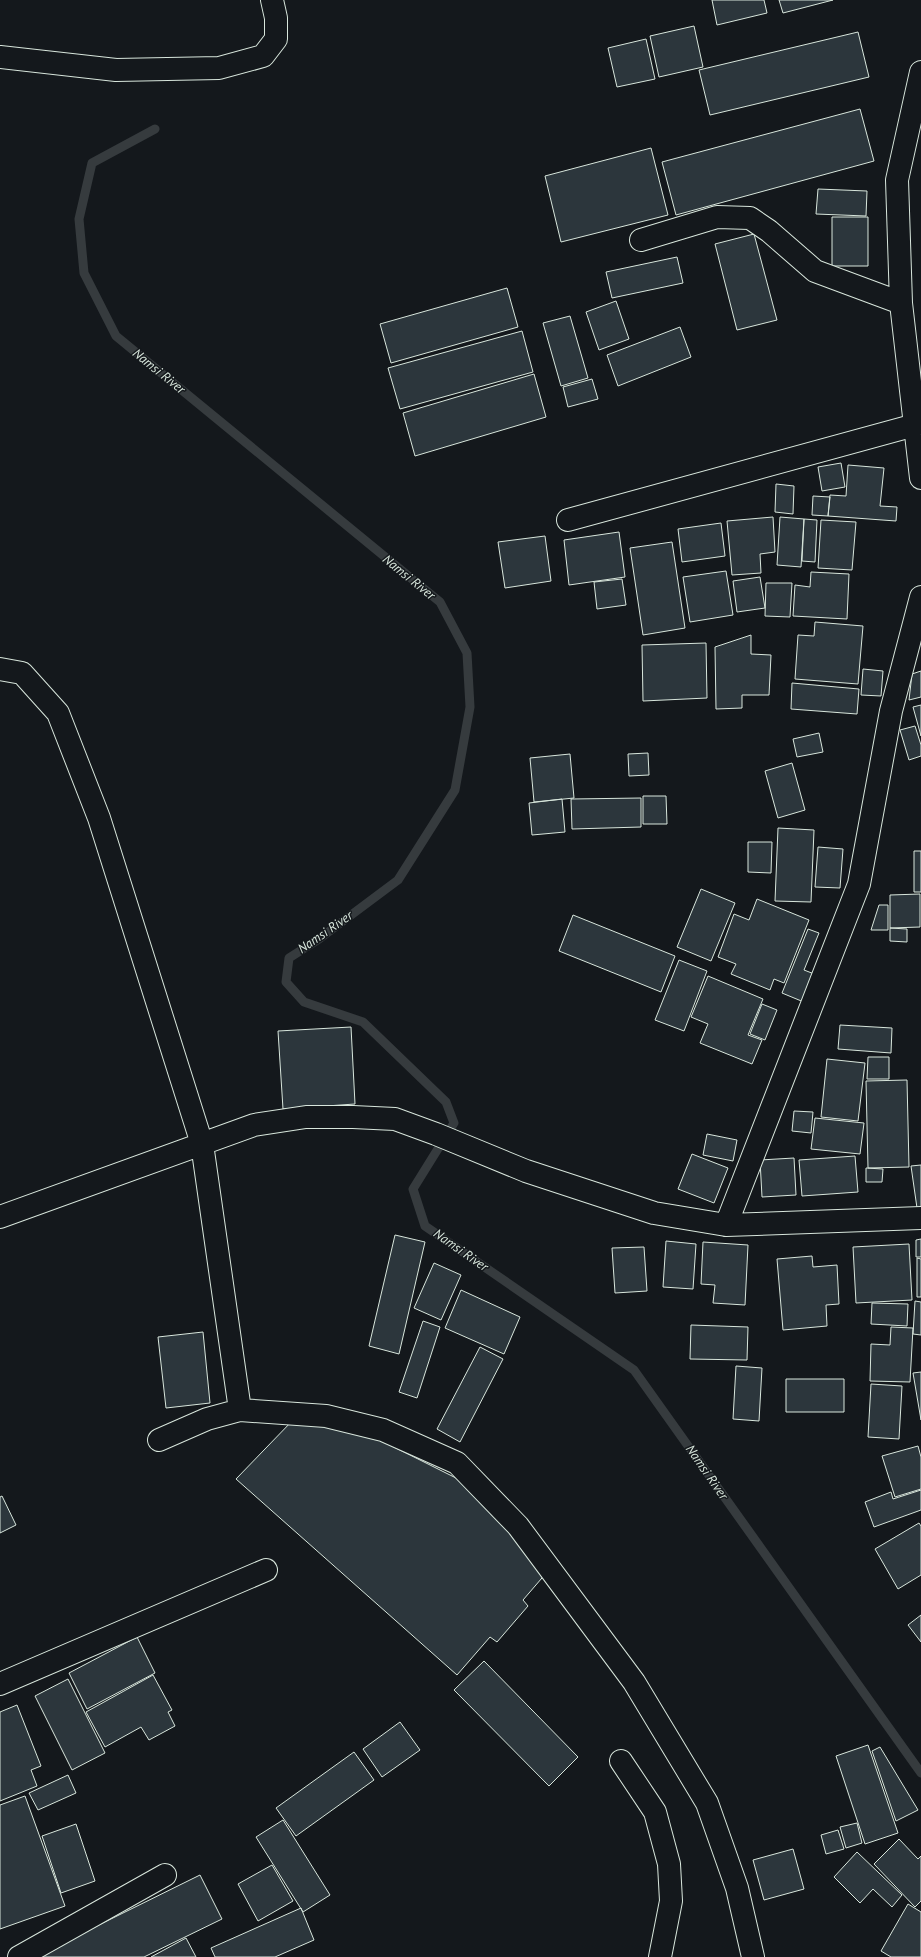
<svg xmlns="http://www.w3.org/2000/svg" width="921" height="1957" viewBox="0 0 921 1957" font-family="'PT Sans',sans-serif">
<rect width="100%" height="100%" fill="#14181c"/>
<g fill="none" stroke-linecap="round" stroke-linejoin="round">
<path stroke="#363b3e" stroke-width="9" d="M155 129 92 163 79 219 84 273 116 336 440 602 467 653 470 707 455 790 398 880 319 939 289 958 286 982 304 1002 363 1022 446 1102 454 1123 413 1189 425 1226 634 1370 921 1773"/>
</g>
<path fill="#2c363c" stroke="#d8e6dc" d="M712 0H764L767 13 717 25Z
M779 0H833L783 13Z
M694 26 703 67 659 77 650 36Z
M858 32 869 77 710 115 699 70Z
M646 39 655 79 617 87 608 48Z
M860 109 874 161 676 215 662 162Z
M651 148 668 215 561 242 545 176Z
M818 189 867 191 866 216 816 214Z
M832 217H868V266H832Z
M754 234 777 320 737 330 715 244Z
M677 257 683 283 612 298 606 272Z
M507 288 518 327 391 363 380 324Z
M616 301 629 339 599 350 586 312Z
M570 316 588 378 561 386 543 323Z
M680 327 691 357 618 386 607 355Z
M522 331 533 372 400 409 388 368Z
M534 374 546 417 415 456 403 413Z
M592 379 598 399 568 407 563 387Z
M841 463 845 487 822 491 818 467Z
M848 465 884 468 880 506 897 507 896 521 828 516 830 495 846 496Z
M776 484 794 486 793 514 775 512Z
M813 496 830 497 828 516 812 515Z
M773 517 775 552 760 554 761 573 732 575 727 521Z
M780 517 804 519 801 567 777 565Z
M804 519 817 520 815 562 802 561Z
M821 520 856 522 852 570 818 568Z
M721 523 725 556 682 562 678 529Z
M619 532 625 577 569 585 564 540Z
M545 536 551 581 505 588 498 542Z
M672 542 685 628 643 635 630 548Z
M726 571 733 615 690 622 683 577Z
M811 572 849 574 847 619 793 616 795 585 810 587Z
M760 577 765 608 737 612 733 581Z
M622 579 626 605 597 609 594 582Z
M766 583H792L790 617 765 616Z
M815 622 863 626 858 684 795 679 798 635 814 636Z
M751 635V654L771 655 769 695H742V708L716 709 715 647Z
M706 643 707 698 643 701 642 645Z
M863 669 883 671 881 696 861 695Z
M921 671V697L909 700 912 674Z
M792 683 859 689 857 714 791 709Z
M921 705V736L913 707Z
M915 726 921 745V756L909 760 900 730Z
M819 733 823 752 797 757 793 739Z
M648 753 649 775 629 776 628 754Z
M570 754 574 798 534 802 530 758Z
M792 763 805 810 778 818 765 771Z
M643 796H666L667 824H643Z
M641 798V827L572 829 571 799Z
M562 799 565 832 532 835 529 803Z
M778 828 814 830 811 902 775 901Z
M748 842H772L771 873 748 872Z
M818 847 843 849 840 888 815 887Z
M914 851H921V892H914Z
M701 889 735 903 711 961 677 947Z
M920 894V927L890 928V895Z
M757 899 809 920 784 983 774 979 770 990 731 974 736 964 718 957 734 914 749 920Z
M879 905H888V930H871Z
M573 915 675 956 661 992 559 951Z
M890 928 907 929V942L890 941Z
M808 929 819 933 804 970 822 977 811 1005 782 993Z
M679 960 707 971 684 1031 655 1020Z
M708 976 763 999 748 1035 762 1040 752 1064 700 1043 708 1024 691 1017Z
M762 1004 777 1010 765 1040 750 1034Z
M840 1025 892 1028 891 1053 838 1049Z
M351 1027 355 1104 283 1109 278 1031Z
M868 1057H889V1079H867Z
M827 1059 865 1063 858 1121 821 1117Z
M907 1080 909 1167 868 1168 866 1081Z
M794 1111 813 1112 811 1133 792 1131Z
M815 1118 864 1123 860 1154 811 1149Z
M707 1134 737 1140 733 1161 703 1155Z
M692 1154 728 1168 714 1203 678 1189Z
M855 1156 858 1192 802 1196 799 1160Z
M794 1158 796 1195 762 1197 760 1160Z
M921 1165V1207L917 1208 911 1166Z
M866 1168 883 1169 882 1182H866Z
M395 1235 425 1242 399 1354 369 1346Z
M921 1239V1257H916V1240Z
M666 1241 696 1244 693 1289 663 1287Z
M703 1242 748 1245 745 1305 713 1303 715 1285 701 1284Z
M909 1244 912 1300 856 1303 853 1247Z
M644 1247 647 1291 615 1293 612 1248Z
M812 1256 813 1267 837 1265 839 1304 826 1305 827 1326 783 1330 777 1259Z
M917 1258 921 1259V1297H917Z
M434 1263 461 1275 441 1320 414 1308Z
M461 1290 520 1317 504 1354 445 1328Z
M915 1301 921 1302V1335L913 1334Z
M872 1303 908 1304 907 1326 871 1324Z
M423 1321 440 1327 417 1398 399 1392Z
M691 1325 748 1327 747 1360 690 1359Z
M891 1327 913 1328 910 1382 870 1381 871 1344 890 1345Z
M203 1332 210 1403 166 1408 158 1337Z
M480 1347 503 1359 460 1442 437 1429Z
M736 1366 762 1368 759 1421 733 1419Z
M921 1372V1420L913 1373Z
M786 1379H844V1412H786Z
M871 1384 902 1386 899 1439 868 1437Z
M294 1419 352 1426 458 1479 554 1564 523 1600 528 1606 497 1642 490 1637 457 1675 236 1479Z
M918 1446 921 1457V1489L895 1497 882 1456Z
M921 1490V1510L874 1527 865 1502 891 1492 893 1499Z
M2 1496 16 1525 0 1533V1497Z
M919 1523 921 1526V1575L898 1589 875 1549Z
M921 1615V1642L908 1625Z
M137 1637 155 1673 87 1709 69 1673Z
M484 1661 578 1757 549 1786 454 1690Z
M153 1675 172 1710 168 1712 175 1726 149 1740 141 1727 105 1747 86 1712Z
M68 1679 105 1753 72 1770 35 1696Z
M17 1705 41 1766 31 1770 37 1786 0 1801V1712Z
M400 1722 420 1750 382 1777 363 1749Z
M868 1745 898 1833 865 1844 836 1756Z
M880 1747 918 1810 896 1821 872 1751Z
M354 1752 374 1780 296 1836 276 1808Z
M68 1775 76 1793 38 1810 29 1793Z
M25 1796 65 1906 0 1929V1805Z
M283 1820 330 1895 303 1912 256 1837Z
M857 1823 862 1843 846 1848 840 1827Z
M76 1824 95 1881 61 1893 42 1836Z
M838 1830 844 1849 826 1854 821 1835Z
M899 1839 918 1859 921 1856V1901L915 1907 874 1864Z
M793 1849 804 1889 764 1900 753 1860Z
M857 1852 902 1895 892 1907 873 1889 860 1903 834 1877Z
M272 1865 293 1901 258 1921 238 1884Z
M200 1875 222 1919 144 1957H42L40 1954Z
M908 1904 921 1912V1957H891L881 1951Z
M301 1908 314 1940 275 1957H215L211 1948Z
M186 1938 196 1957H151Z"/>
<g fill="none" stroke-linecap="round" stroke-linejoin="round">
<g stroke="#d8e6dc" stroke-width="24">
<path id="minor" d="M0 57 116 70 219 68 263 56 276 39V18L272 0
M921 72 897 180 901 303 921 478
M641 240 717 217 750 218 769 231 815 271 901 303
M568 520 915 425
M0 669 22 673 58 713 99 818 202 1144 240 1410
M0 1217 254 1125 306 1117H353L395 1119 436 1134 526 1171 654 1213 726 1225 921 1218
M726 1225 859 884 891 711 921 597
M159 1440 207 1419 240 1410 326 1416 383 1430 457 1463 518 1526 634 1682 707 1803 737 1888 753 1957
M0 1684 266 1570
M621 1761 655 1812 669 1864 671 1901 660 1957
M19 1957 165 1875"/>
</g>
<use href="#minor" stroke="#14181c" stroke-width="22"/>
</g>
<g text-anchor="middle" dominant-baseline="central" stroke-width="3" stroke-linejoin="round" paint-order="stroke">
<g font-size="13" font-style="italic" fill="#d8e6dc" stroke="#14181c">
<text transform="translate(159 371) rotate(39)">Namsi River</text>
<text transform="translate(409 577) rotate(39)">Namsi River</text>
<text transform="translate(325 932) rotate(-35)">Namsi River</text>
<text transform="translate(461 1250) rotate(35)">Namsi River</text>
<text transform="translate(707 1472) rotate(55)">Namsi River</text>
</g>
</g>
</svg>
